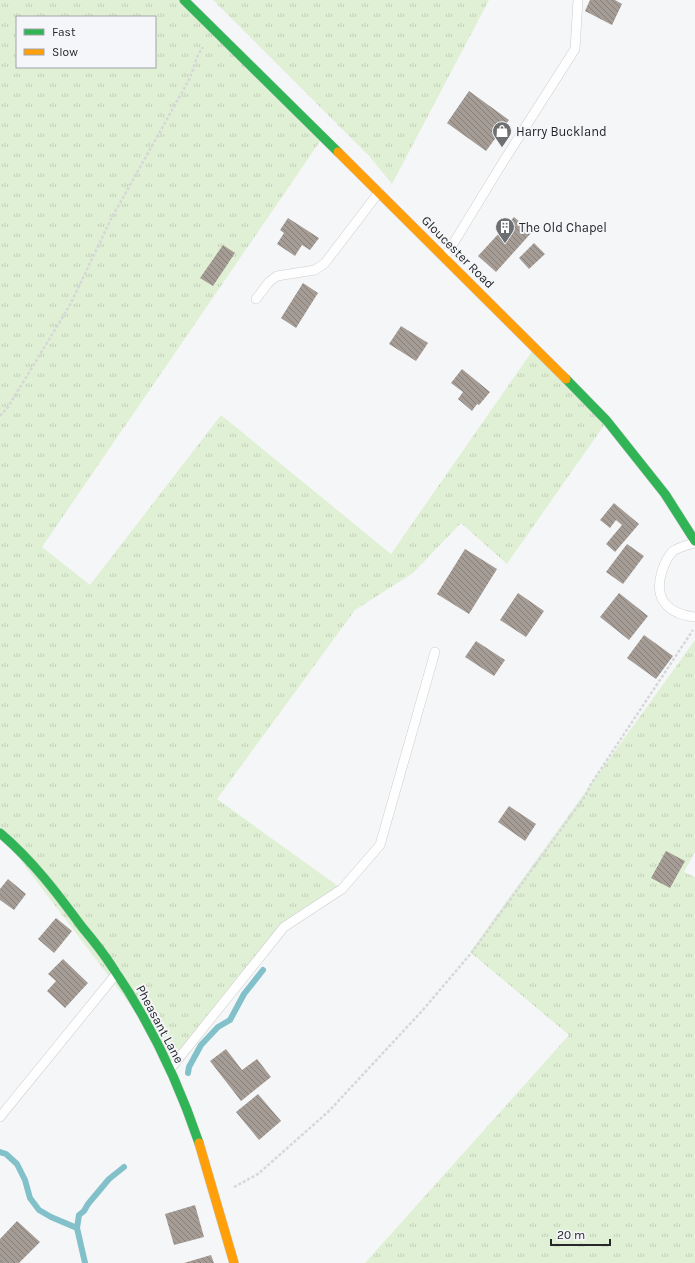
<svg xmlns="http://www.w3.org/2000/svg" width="695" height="1263" viewBox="0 0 695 1263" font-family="Karla,sans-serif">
<defs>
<pattern id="grass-tufts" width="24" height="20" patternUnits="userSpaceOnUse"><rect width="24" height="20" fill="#e0f0d5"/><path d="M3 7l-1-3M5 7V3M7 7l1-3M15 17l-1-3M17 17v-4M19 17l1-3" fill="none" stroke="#c0ceb7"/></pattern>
<pattern id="building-back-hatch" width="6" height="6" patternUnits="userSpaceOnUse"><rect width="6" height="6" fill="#a59c96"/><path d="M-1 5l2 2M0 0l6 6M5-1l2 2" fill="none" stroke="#867f7a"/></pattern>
</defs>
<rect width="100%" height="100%" fill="#f5f6f8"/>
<path fill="url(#grass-tufts)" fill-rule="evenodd" d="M0 0H184L323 137 42 547 90 585 221 415 391 554 535 347 607 421 507 564 461 523 413 573 355 610 217 799 342 889 284 927 170 1069 154 1036 0 833ZM17 17H155V67H17Z
M213 0H489L392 184 370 157Z
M695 640V852L684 872 695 877V1263H365L569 1035 470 952Z"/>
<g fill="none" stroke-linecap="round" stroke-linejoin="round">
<path stroke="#82c1ca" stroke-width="6" d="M188 1073 189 1067 201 1045 218 1027 230 1020 244 994 263 970
M0 1152 6 1154 17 1164 25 1180 30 1198 39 1210 51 1217 77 1228 85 1263
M77 1228 79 1215 84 1211 88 1204 109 1179 124 1167"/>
</g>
<path fill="url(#building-back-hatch)" d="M590 0H615L622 4 612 25 585 11Z
M469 91 509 120 486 151 447 123Z
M514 217 532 232 496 272 478 256Z
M288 218 319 238 310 250 302 245 295 256 277 244 284 233 280 230Z
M534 243 545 254 529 269 519 258Z
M223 245 235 253 213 286 200 278Z
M303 283 318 293 296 328 281 318Z
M401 326 428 343 416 361 389 344Z
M462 369 490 392 479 405 477 404 472 411 458 399 463 392 451 383Z
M614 503 639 524 615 552 606 544 622 525 616 520 610 528 600 520Z
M627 544 644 556 623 584 606 572Z
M465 549 497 569 469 614 437 594Z
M518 593 544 611 526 637 500 620Z
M619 593 648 616 629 640 600 617Z
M644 635 673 656 656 679 627 658Z
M476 641 505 660 494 676 465 657Z
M509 806 536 824 525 841 498 822Z
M666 851 685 861 670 888 651 878Z
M8 879 26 894 14 910 0 900V889Z
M56 918 72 931 54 953 38 939Z
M63 959 88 983 65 1008 47 991 56 981 48 974Z
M226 1049 242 1070 257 1059 271 1077 241 1101 210 1061Z
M258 1094 281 1121 259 1140 236 1112Z
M195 1205 204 1237 174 1245 165 1214Z
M17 1221 40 1242 19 1263H0V1239Z
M211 1255 214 1263H184Z"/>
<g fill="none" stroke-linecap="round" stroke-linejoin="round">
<g stroke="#cccdce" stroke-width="10">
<path id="lane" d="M445 257 503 162 575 49 578 0
M256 299 269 282 277 276 315 270 325 263 379 192
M695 543C687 545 678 547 672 552 667 558 664 565 662 571 653 599 668 614 695 617
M171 1068 284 927 342 889 380 845 435 652
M0 1117 117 973"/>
</g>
<g stroke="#cccdce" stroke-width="10">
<path id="fast" d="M184 0 338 152
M566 379 607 421 665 494 695 541
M0 833C32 860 57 893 82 927 93 940 104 954 113 968 150 1022 178 1081 199 1143"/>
</g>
<g stroke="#cccdce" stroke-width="10">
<path id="slow" d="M338 152 566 379
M199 1143 234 1263"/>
</g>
<path stroke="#d6d7d8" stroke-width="2.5" stroke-dasharray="3 2" stroke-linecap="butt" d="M0 416 8 407 70 305 111 219 190 78 197 57 203 47
M234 1187 258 1174 329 1111 422 1011 473 951 586 795 591 784 693 630"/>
<use href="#lane" stroke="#fefefe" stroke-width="9"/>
<use href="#fast" stroke="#30b455" stroke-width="9"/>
<use href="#slow" stroke="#ff9f0a" stroke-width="9"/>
</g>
<defs>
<g id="shop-pin" transform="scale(1)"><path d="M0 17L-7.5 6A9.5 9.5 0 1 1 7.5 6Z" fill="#6e6f71" stroke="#f4f6f9"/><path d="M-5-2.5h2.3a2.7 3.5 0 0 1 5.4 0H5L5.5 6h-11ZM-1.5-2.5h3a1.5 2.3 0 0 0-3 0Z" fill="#fff"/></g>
<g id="building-pin" transform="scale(1)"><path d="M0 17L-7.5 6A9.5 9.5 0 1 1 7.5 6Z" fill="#6e6f71" stroke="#f4f6f9"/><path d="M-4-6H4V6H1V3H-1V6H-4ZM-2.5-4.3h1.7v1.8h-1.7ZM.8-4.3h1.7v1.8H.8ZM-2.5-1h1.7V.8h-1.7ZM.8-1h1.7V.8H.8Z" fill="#fff"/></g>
</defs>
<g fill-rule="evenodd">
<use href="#shop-pin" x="502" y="131"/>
<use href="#building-pin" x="505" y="227"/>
</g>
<g text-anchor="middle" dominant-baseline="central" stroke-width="4" stroke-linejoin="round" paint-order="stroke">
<g font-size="13" fill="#262728" stroke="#f4f6f9" text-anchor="start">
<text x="516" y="131">Harry Buckland</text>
<text x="519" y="227">The Old Chapel</text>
</g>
<g font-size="13" fill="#262728" stroke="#f4f6f9">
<text transform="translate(458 252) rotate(45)">Gloucester Road</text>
<text transform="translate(160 1024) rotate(62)">Pheasant Lane</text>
</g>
</g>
<rect x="16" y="16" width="140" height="52" fill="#f4f6f9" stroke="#a2a3a5"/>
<rect x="24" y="29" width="20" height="6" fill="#30b455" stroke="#a2a3a5"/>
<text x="52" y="36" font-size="12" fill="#262728">Fast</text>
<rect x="24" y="49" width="20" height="6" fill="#ff9f0a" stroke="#a2a3a5"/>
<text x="52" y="56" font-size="12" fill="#262728">Slow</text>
<path d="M551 1239v6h59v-6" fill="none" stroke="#262728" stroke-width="2"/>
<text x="557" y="1239" font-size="12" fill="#262728" stroke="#f4f6f9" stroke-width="3" paint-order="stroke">20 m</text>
</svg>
